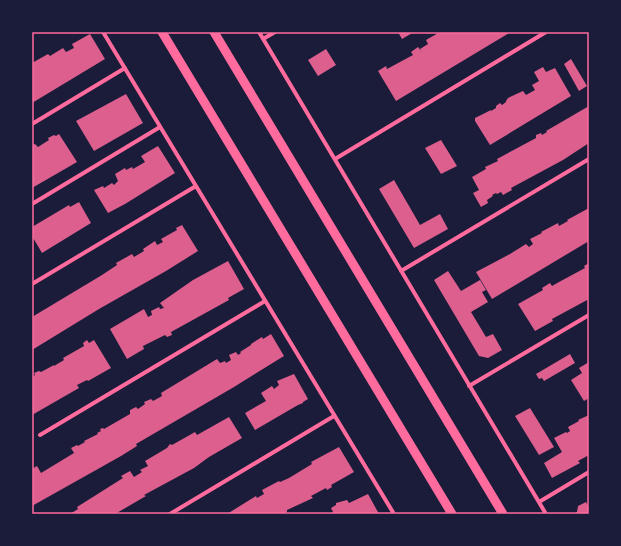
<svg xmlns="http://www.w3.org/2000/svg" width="621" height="546" viewBox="0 0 621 546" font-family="Jost,sans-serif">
<rect width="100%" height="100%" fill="#1b1b3a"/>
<path fill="#dd5f8e" d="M398 32H414L402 39Z
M440 32H511L396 101 378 71 386 66 387 69 413 55 411 52 418 47 422 52 420 49 428 44 426 40Z
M90 34 105 59 32 103V63L48 54 50 56 63 48 66 52 74 48 72 44Z
M326 49 336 65 318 76 308 60Z
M571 59 587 86 579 91 564 64Z
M543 67 546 72 555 68 571 96 490 145 475 121V118L491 110V111L496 108V106L500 103 502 105 506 102V101L508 98 512 96 523 91 526 95 535 90 532 85 539 81 534 72Z
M126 94 143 123 94 151 76 121Z
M589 106V143L563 160 511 188 512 190 503 195 501 192 497 194 496 193 492 195 493 196 487 200 488 203 481 207 473 193 479 190 472 177 486 169 485 167 498 161 497 159 536 138V135L541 133 542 135 547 132 546 131Z
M59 134 77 162 32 188V145L35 144 38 147 49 140 48 138 54 135 56 136Z
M441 140 457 166 441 174 425 148Z
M158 146 175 173 125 204 108 213 94 190 103 186 104 188 112 183 114 185 118 181 115 174 125 168 126 170 132 167 133 169 145 162 141 156Z
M394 180 420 225 440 214 448 229 414 248 379 189Z
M79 202 91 223 42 253 32 236V227L69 205 70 207Z
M589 208V241L492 299 476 272 510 254 526 244 529 247 533 244 530 239 542 233 541 232 558 223 559 226 568 221 567 220Z
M182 225 198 251 166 271 99 309 32 350V317L102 275 117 265 116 263 132 254 134 257 144 251 143 249 155 241 157 245 163 242 161 239 177 230 176 228Z
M228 261 244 289 228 298 229 300 171 332 172 335 167 337 165 335 143 346 144 349 127 359 110 329 144 309 148 317 152 315 151 311 159 307 160 309 164 308 160 303 193 280Z
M589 263V299L552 319 553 321 535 331 518 304 543 290 542 288 550 283 552 286 559 282 585 268 584 266Z
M448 271 461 291 480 280 486 290 482 292 488 302 471 312 486 337 493 334 502 350 488 358 479 356 434 280Z
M271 334 284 356 234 387 136 444 137 446 121 456 32 506V469L37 466 41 473 74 453 71 448 77 445 78 446 85 442 84 441 98 434 97 433 101 431 100 429 103 428 104 429 130 414V410L136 407 138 409 145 404 144 402 151 399 153 401 162 396 161 393 217 359 220 363 225 361 226 363 231 360 229 355 236 352 238 355 241 353 240 352 251 345V344L262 337 263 339Z
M87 340 89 343 94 340 111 368 88 381 87 380 77 385 79 388 32 415V377L35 375 34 373 39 371 41 372 54 365V366L64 360 63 358 84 346 83 343Z
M570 354 575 363 544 381 542 378 539 379 536 374Z
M589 362V398L584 401 571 380 582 373 579 368Z
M294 374 308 399 303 402V403L298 405 255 430 245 413 266 401 261 393 272 386 274 389 279 385 277 381Z
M530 408 554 447 539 455 515 416Z
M589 415V455L578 461 580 463 552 478 544 463 562 452 554 438 566 432 567 433 570 431 568 427 579 421 578 420Z
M229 417 242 438 209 457 194 468 144 495 146 496 115 514H70L78 509 77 507 123 478 121 476 130 471 134 477 142 472 140 470 148 466 145 461 167 448 170 444 172 445 195 432 197 435Z
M339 447 354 472 331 485 332 487 327 490 326 488 311 496 313 498 287 510V512L283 514H227L256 496 257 498 264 494 262 490 279 481 280 482 289 478 312 464 311 462Z
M368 494 379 514H330L333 512 331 508 336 505V503L347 500 349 503Z
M586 502 589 508V514H575L577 512 578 506Z"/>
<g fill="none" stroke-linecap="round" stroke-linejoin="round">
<path stroke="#ff6b9d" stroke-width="4" d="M103 32 394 514
M259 32 546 514
M263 39 275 32
M32 124 125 68
M335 159 546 32
M32 204 160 127
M401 271 589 159
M32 284 196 186
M469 386 589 315
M40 435 265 301
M539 502 589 472
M170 514 334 416"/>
<path stroke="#ff6b9d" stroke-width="9" d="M162 32 452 514
M214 32 503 514"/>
</g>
<rect width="621" height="546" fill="none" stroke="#1b1b3a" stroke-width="66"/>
<rect x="33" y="33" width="555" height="480" fill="none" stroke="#ff6b9d" stroke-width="1.5"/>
</svg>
